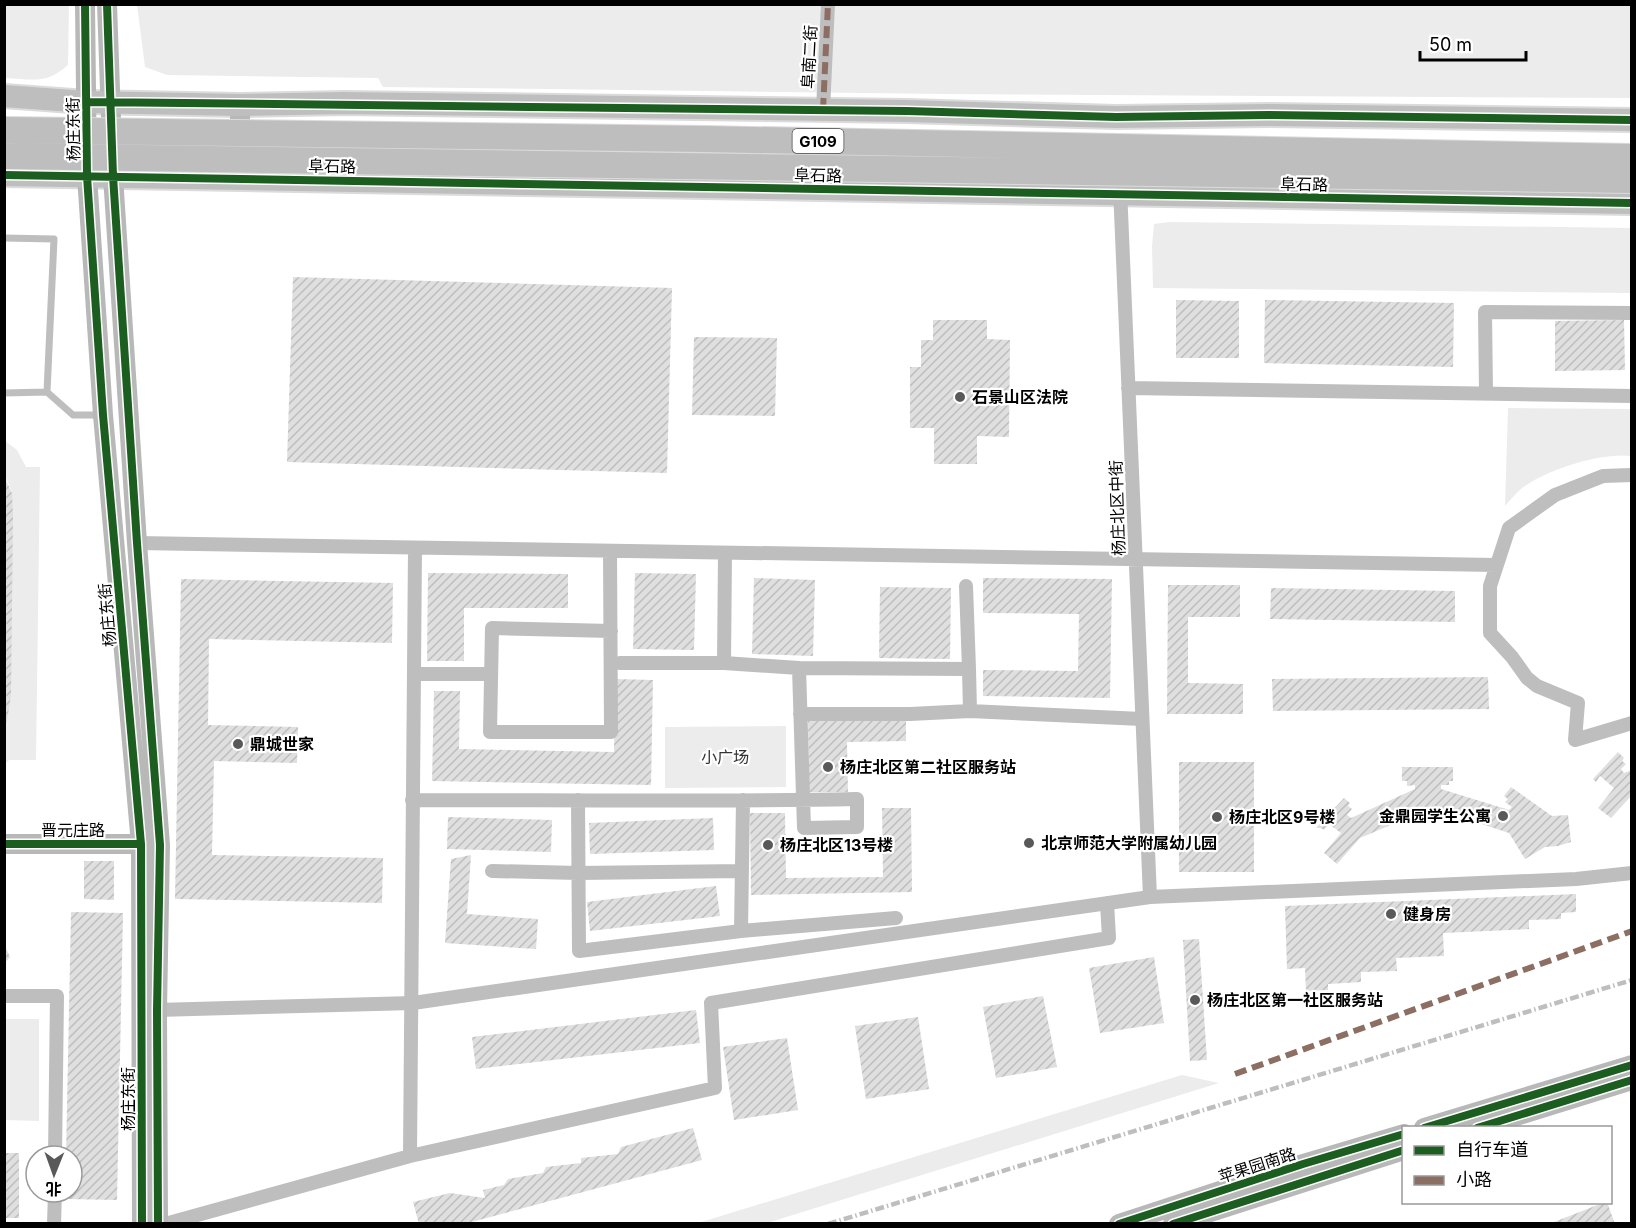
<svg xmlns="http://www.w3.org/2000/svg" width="1636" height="1228" viewBox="0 0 1636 1228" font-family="Inter,'Noto Sans SC',sans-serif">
<defs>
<pattern id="building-hatch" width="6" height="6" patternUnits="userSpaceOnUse" patternTransform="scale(1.5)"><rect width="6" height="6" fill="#dfdfdf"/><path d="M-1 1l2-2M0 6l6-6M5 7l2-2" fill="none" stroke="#bebebe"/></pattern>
</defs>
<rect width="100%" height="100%" fill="#fff"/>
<path fill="#ececec" d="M5 4 69 5 68 65C46 85 32 79 5 78Z
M137 5H1631V98L945 94 383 87 378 78 167 75 145 67Z
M1170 222 1631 228V293L1153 288 1152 246 1154 224Z
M1508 408 1631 409V456C1602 452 1544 470 1521 489 1515 494 1510 500 1505 506Z
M4 440 17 450 26 467H40L36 760H9L5 764 12 492 5 476Z
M786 726V787L665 788V727Z
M5 1019H39V1121L5 1120Z
M1182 1075 1219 1083 767 1223H698Z"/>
<path fill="url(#building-hatch)" d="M293 277 672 288 667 473 287 462Z
M1176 300 1239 301V358H1176Z
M1265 300 1454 303 1453 367 1264 363Z
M933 320H987V339L1010 340 1009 437 977 436V464H934V428H910V367H921V340H933Z
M1624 320 1625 370 1555 371V321Z
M694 337 777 338 775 416 692 415Z
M4 476 12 493 13 517 11 695 7 721 4 726Z
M428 573 568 574V608H464V661H427Z
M635 573 696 574 694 650 633 649Z
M754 578 815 580 813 656 752 654Z
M983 578 1112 579 1110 698 983 696V670L1078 671 1079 614 983 613Z
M181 579 393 583 392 643 209 639 208 725 298 727 297 763 214 761 212 855 383 858 382 903 175 899Z
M1168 585H1240V617H1188V683L1243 684V714H1167Z
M880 587 951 588 950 659 879 658Z
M1271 588 1455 591V622L1270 619Z
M1488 677 1489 709 1273 711 1272 679Z
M615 679 653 680 651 785 432 781 434 691H460L459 749 614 752Z
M906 718V741L847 742 848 792H809L808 720Z
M1618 752 1624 758 1622 761 1626 764 1621 769 1624 773 1632 770V795L1611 818 1598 808 1614 788 1600 776 1596 782 1593 779Z
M1179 762H1254V872H1179Z
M1402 767H1453V781H1449V785H1441V789L1509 810 1512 807 1505 802 1508 799 1504 796 1511 787 1552 816 1568 815 1571 842 1558 846 1545 847 1525 859 1509 833 1439 810H1426L1360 838 1337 864 1324 853 1341 833 1329 824 1324 830 1321 828H1316L1344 798 1350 803 1348 806 1352 809 1347 815 1351 818 1415 789V785L1407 786V781H1402Z
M882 808H911L912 892 751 895 750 813H785L786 878 883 877Z
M448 817 552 820 551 852 447 849Z
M713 818 714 850 590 854 589 823Z
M471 855 467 914 538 919 536 949 445 943 451 859Z
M84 861H114V900L84 899Z
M716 886 720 916 590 931 587 902Z
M1576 894V912L1561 913V919L1529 920V929L1443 933 1444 956 1396 958 1397 971 1361 972V982L1328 984V990L1306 991 1305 968 1287 969 1285 906Z
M71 912 123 913 117 1200 65 1199 66 1192H72V1156H66Z
M1199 939 1207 1060 1190 1061 1183 940Z
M4 944 10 957 4 964Z
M1154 957 1164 1023 1100 1033 1089 968Z
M1043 996 1057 1067 996 1078 983 1007Z
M696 1010 700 1043 476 1069 472 1037Z
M918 1017 929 1089 866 1099 855 1026Z
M787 1038 798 1110 734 1120 723 1047Z
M693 1128 702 1160 464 1224H419L413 1202 450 1193 485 1198 483 1190 504 1185 508 1179 543 1173 546 1167 581 1163V1158L618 1154 621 1147Z
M4 1153H19V1218H4Z
M1605 1202H1607L1615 1224H1549Z"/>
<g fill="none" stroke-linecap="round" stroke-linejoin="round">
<g stroke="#dbdbdb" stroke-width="26">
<path id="primary" d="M4 96 86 102 240 105 344 103 907 111 1116 117 1268 115 1632 120
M4 175 1632 203"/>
</g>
<path stroke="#bebebe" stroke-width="7" d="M4 238 54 239 47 392
M4 393 47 392 73 415H101"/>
<path stroke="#bebebe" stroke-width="14" d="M823 110 828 4
M1120 188 1150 897
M1128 388 1632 396
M1486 393 1485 312 1632 313
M1632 475 1603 476 1555 495 1509 528 1490 586V633L1512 657 1527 678 1537 686 1578 703 1575 740 1632 723
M137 543 1496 565
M610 551 611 732H490L492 628 611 631
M620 663H724
M799 668 969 669 966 586
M969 669 970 711 1142 719
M414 674H491
M800 714H910L970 711
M412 800C561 800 709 802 857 799V827L804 828 799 668 724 663 725 553
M578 800 579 951 741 931
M743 800 741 931 896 918
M492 871 578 873 742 871
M4 996H57L55 1156
M157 1010 413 1003 1150 897 1576 879 1632 873
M410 1156 715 1088 711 1003 1109 938 1107 903
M54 1224 55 1192
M165 1224 410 1156 415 548"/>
<path stroke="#b8b8b8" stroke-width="20" d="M85 4 87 176 103 415 141 844 142 1224
M107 4 113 176 137 543 160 845 157 1010 158 1224
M240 105V174
M4 844H155
M1424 1128 1632 1065
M1477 1128 1632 1080
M1119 1224 1303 1164 1404 1134
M1173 1224 1404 1150"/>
<use href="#primary" stroke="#bebebe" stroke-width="22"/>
<path stroke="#bebebe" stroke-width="4.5" stroke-dasharray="9 3 1.5 3" stroke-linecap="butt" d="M828 1224 1632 980"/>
<g stroke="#dbdbdb" stroke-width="28" stroke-linecap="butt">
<path id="highway-bridge" d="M4 130 705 139 1632 157
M4 156 1632 180"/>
</g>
<use href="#highway-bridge" stroke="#bebebe" stroke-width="26"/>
<path stroke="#8d6e63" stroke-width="6" stroke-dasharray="12 6" stroke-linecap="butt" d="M823 110 828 4
M1235 1074 1632 931"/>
<g stroke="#fff" stroke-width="11">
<path id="cycleway" d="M85 4 87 176 103 415 141 844 142 1224
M107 4 113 176 137 543 160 845 157 1010 158 1224
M86 102 907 111 1116 117 1268 115 1632 120
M4 175 1632 203
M4 844H141
M1424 1128 1632 1065
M1477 1128 1632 1080
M1119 1224 1303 1164 1404 1134
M1173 1224 1404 1150"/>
</g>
<use href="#cycleway" stroke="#1b5e20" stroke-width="8"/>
</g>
<g fill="#595959" stroke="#fff" stroke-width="2">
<circle cx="960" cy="397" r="6"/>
<circle cx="238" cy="744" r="6"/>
<circle cx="828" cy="767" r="6"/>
<circle cx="1503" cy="816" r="6"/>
<circle cx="1217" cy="817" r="6"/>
<circle cx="1029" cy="843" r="6"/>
<circle cx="768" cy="845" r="6"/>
<circle cx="1391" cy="914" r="6"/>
<circle cx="1195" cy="1000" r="6"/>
</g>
<g text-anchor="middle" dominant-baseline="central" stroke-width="4.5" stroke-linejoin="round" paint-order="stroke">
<rect fill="#fff" stroke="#4c4c4c" stroke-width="1.5" x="792.5" y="129" width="51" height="24" rx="4.5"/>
<g font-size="15" font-weight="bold" fill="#000">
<text x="818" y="141">G109</text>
</g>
<g font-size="16" fill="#000" stroke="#fff">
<text transform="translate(809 57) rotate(-87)">阜南二街</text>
<text transform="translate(73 129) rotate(-91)">杨庄东街</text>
<text transform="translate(332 166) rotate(1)">阜石路</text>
<text transform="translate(818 175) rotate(1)">阜石路</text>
<text transform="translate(1304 184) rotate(1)">阜石路</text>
<text transform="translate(1117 508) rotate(-92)">杨庄北区中街</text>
<text transform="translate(107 615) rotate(-95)">杨庄东街</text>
<text x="73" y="830">晋元庄路</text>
<text transform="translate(128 1099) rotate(-90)">杨庄东街</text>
<text transform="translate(1257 1165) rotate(-18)">苹果园南路</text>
</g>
<g font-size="16" font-weight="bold" fill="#000" stroke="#fff" text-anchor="start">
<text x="972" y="397">石景山区法院</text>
<text x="250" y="744">鼎城世家</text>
<text x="840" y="767">杨庄北区第二社区服务站</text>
<text x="1491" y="816" text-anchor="end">金鼎园学生公寓</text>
<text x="1229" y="817">杨庄北区9号楼</text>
<text x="1041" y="843">北京师范大学附属幼儿园</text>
<text x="780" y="845">杨庄北区13号楼</text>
<text x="1403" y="914">健身房</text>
<text x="1207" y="1000">杨庄北区第一社区服务站</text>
</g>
<g font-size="16" fill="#333" stroke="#fff">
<text x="725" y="757">小广场</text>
</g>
</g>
<rect width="1636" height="1228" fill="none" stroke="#000000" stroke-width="12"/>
<rect x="1402" y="1126" width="210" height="78" fill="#ffffff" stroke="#999999" stroke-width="1.5"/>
<rect x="1414" y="1146" width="30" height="9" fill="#1b5e20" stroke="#999999" stroke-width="1.5"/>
<text x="1456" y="1156" font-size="18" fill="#000000">自行车道</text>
<rect x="1414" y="1176" width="30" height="9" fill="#8d6e63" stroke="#999999" stroke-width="1.5"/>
<text x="1456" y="1186" font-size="18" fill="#000000">小路</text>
<g transform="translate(54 1174) rotate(181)"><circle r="28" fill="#ffffff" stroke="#999999" stroke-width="1.5"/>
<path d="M0-4.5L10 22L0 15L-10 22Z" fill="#595959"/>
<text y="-9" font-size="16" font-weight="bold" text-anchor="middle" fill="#000000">北</text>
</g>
<path d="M1420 51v9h106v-9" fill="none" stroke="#000000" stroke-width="3"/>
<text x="1429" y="51" font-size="18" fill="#000000" stroke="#ffffff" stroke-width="4.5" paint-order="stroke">50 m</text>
</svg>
